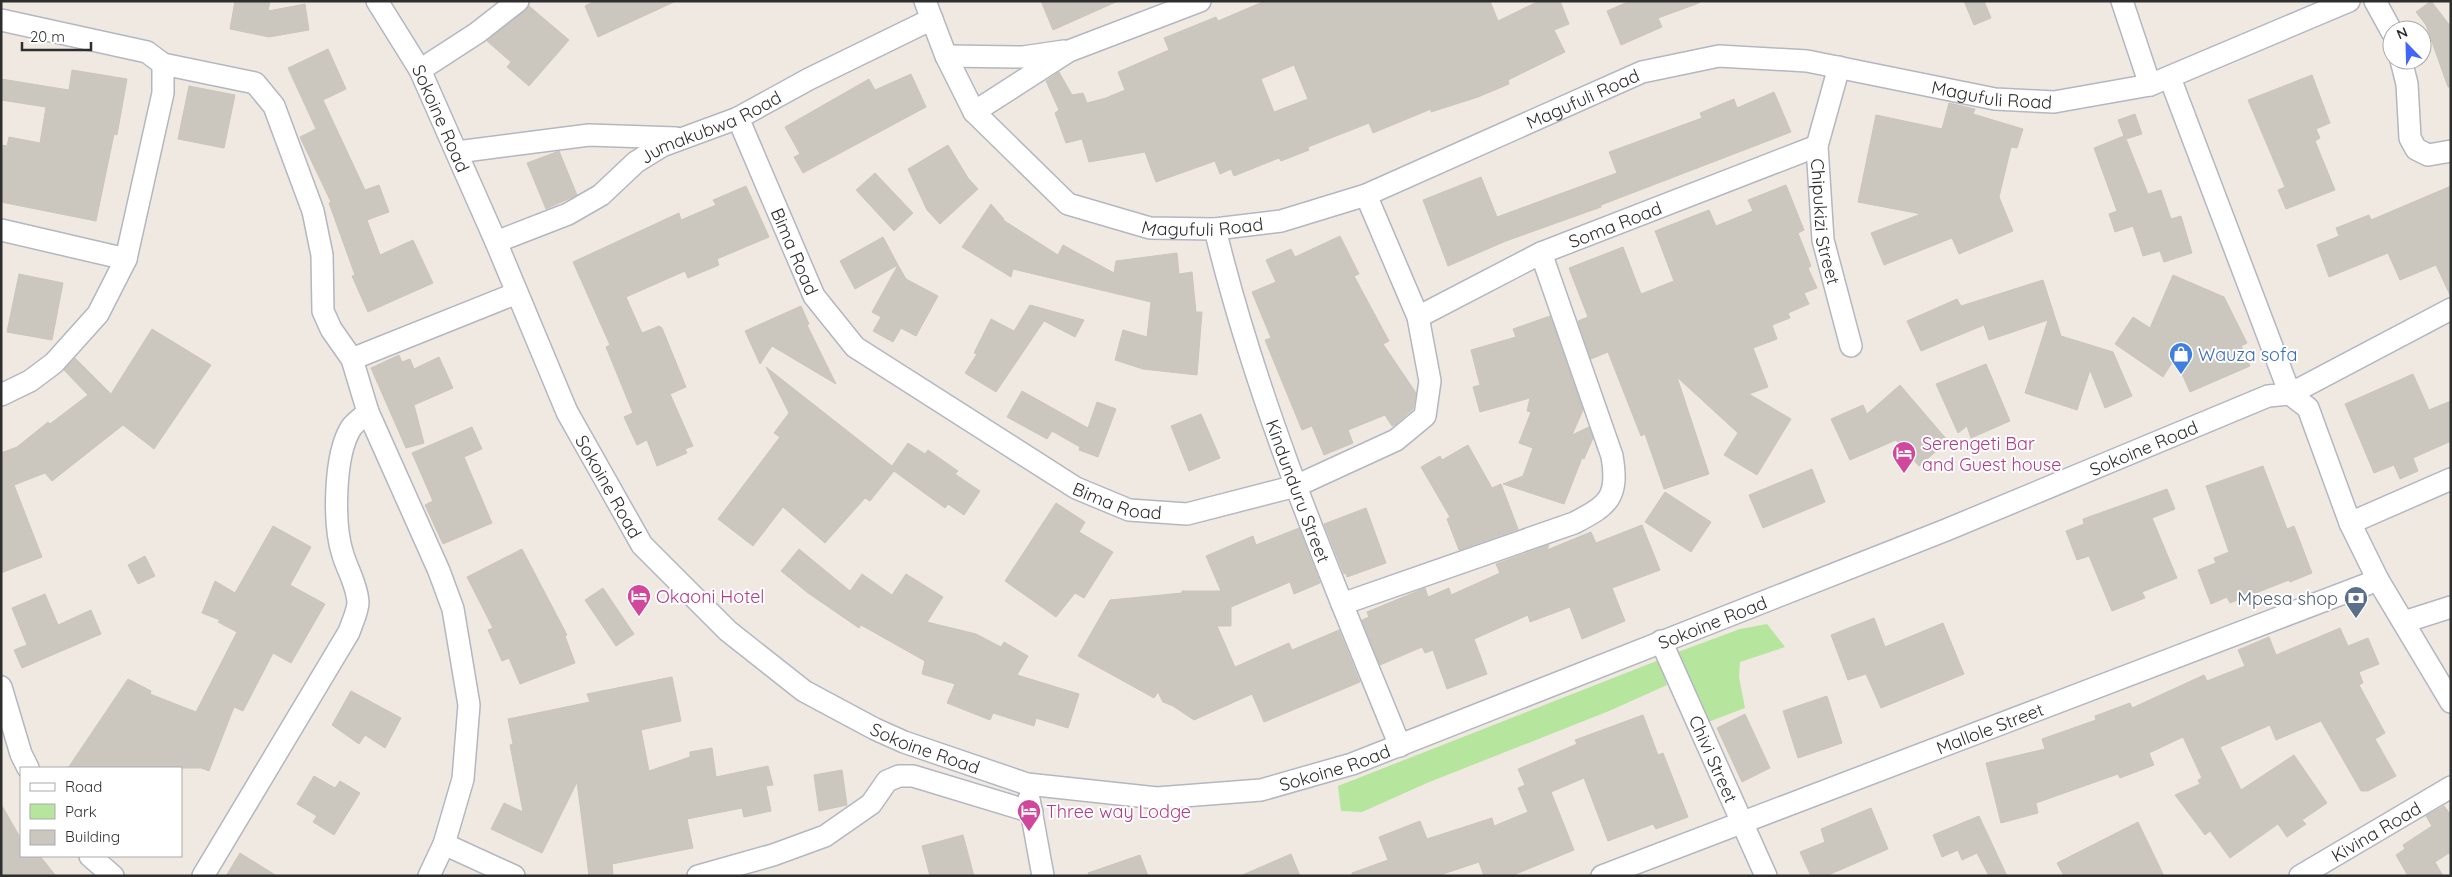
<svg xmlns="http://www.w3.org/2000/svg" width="2452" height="877" viewBox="0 0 2452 877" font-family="Quicksand,sans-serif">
<rect width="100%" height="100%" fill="#efe9e1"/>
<path fill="#b6e59e" d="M1767 624 1785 647 1740 662 1739 677 1745 708 1708 722 1678 652 1740 629Z
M1659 660 1667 685 1609 711 1427 783 1362 812 1341 811 1338 786Z"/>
<path fill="#cbc7bf" stroke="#cbc5ba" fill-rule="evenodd" d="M235 1H270L268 11 305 4 309 30 269 37 230 29Z
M595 1H676L598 37 585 6Z
M1041 1H1118L1053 30Z
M1265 1H1490L1498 21 1539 1H1560L1569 24 1554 30 1565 52 1508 80 1509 84 1478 97 1431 112V109L1373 133 1369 123 1308 147 1309 150 1281 161 1279 158 1234 176 1231 169 1220 174 1215 161 1156 182 1145 152 1089 162 1082 139 1066 143 1055 113 1059 110 1046 81 1059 72 1072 95 1083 93 1087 103 1106 98 1125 90 1118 72 1169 50 1164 38 1216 17 1218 21ZM1294 65 1308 99 1274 112 1261 79Z
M1630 1H1699V3L1658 18 1662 27 1621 45 1607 11Z
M1964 1H1984L1991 18 1974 25Z
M2431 1 2451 27V87H2448L2426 25 2416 12Z
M529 6 569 40 529 86 507 67 511 62 487 41Z
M328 49 346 89 323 100 365 190 379 185 389 212 367 220 380 255 413 240 433 283 368 312 352 276 355 275 329 203 331 202 300 137 316 129 288 68Z
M72 70 127 79 117 135 114 134 96 221 1 202V145L7 146 9 137 40 143 46 107 1 100V79L69 90Z
M911 74 926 107 803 173 794 157 800 154 785 127 869 79 875 90Z
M2312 75 2330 123 2316 129 2320 138 2315 141 2335 190 2286 209 2278 190 2285 187 2248 100Z
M189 86 235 95 224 148 178 139Z
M1774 92 1791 132 1601 205V207L1506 241 1448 266 1423 200 1481 177 1497 217 1617 173 1609 152 1702 118 1700 113 1734 99 1737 108Z
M1949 103 1975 109 1973 114 2023 129 2017 148 2011 147 1999 197 2013 231 1959 254 1952 238 1884 265 1871 233 1921 214 1858 202 1876 115 1942 129Z
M2135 114 2142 134 2126 139 2148 194 2161 190 2171 219 2181 216 2192 253 2164 262 2160 251 2143 256 2133 226 2115 232 2109 214 2117 211 2094 148 2124 136 2118 120Z
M948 145 968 178 978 189 940 224 927 210 908 169Z
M559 151 577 195 546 209 527 163Z
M875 173 913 213 894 231 856 190Z
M1786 185 1804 230 1798 233 1811 266 1808 268 1817 288 1804 293 1809 304 1788 313 1790 318 1772 325 1777 339 1753 348 1768 387 1749 394 1791 419 1757 475 1724 455 1738 433 1677 377 1709 474 1664 489 1645 434 1641 436 1608 352 1591 359 1578 321 1588 317 1569 268 1623 247 1641 294 1674 281 1655 231 1709 210 1716 226 1753 211 1748 200Z
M746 186 769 237 717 259 719 265 688 278 685 271 626 297 642 333 659 326 662 328 686 387 670 394 693 446 685 449 687 453 657 466 647 440 637 445 624 417 633 413 606 347 610 345 573 262 679 213 681 220 716 205 713 200Z
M2451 186V297L2436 265 2400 280 2388 253 2329 277 2317 245 2339 236 2336 228 2369 215 2371 220Z
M991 204 1004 219 1003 220 1058 255 1063 245 1114 273 1116 261 1177 253 1179 274 1192 272 1196 312H1202L1197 375 1143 369 1115 360 1123 330 1147 337 1151 302 1013 269 1011 277 962 247Z
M1340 236 1359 274 1354 276 1389 341 1383 344 1416 393 1413 409 1396 424 1392 426 1385 415 1348 430 1353 443 1324 455 1312 426 1302 430 1265 340 1271 338 1252 292 1276 282 1266 260 1291 249 1295 257Z
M883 237 898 265 855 289 840 261Z
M898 265 906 279 938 296 916 336 901 328 893 342 873 331 881 317 872 312Z
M19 274 63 283 52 340 7 332Z
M2173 275 2224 297 2247 343 2241 346 2250 366 2190 392 2175 358 2163 377 2115 344 2133 317 2150 328Z
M2043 280 2061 336 2113 352 2132 396 2105 408 2090 370 2077 410 2025 393 2048 320 1989 340 1984 325 1921 351 1907 321 1957 299 1961 306Z
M1030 305 1084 320 1075 337 1044 321 996 392 965 373 977 354 974 353 991 319 1014 331Z
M801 306 809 324 807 325 836 384 772 346 760 364 745 331Z
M1550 316 1583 410 1572 435 1589 427 1593 438 1584 459 1582 458 1564 504 1503 484 1523 476 1533 448 1519 443 1531 412 1527 411 1530 398 1480 412 1473 387 1480 385 1471 350 1516 337 1513 329Z
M152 329 211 365 154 449 123 425 52 481 45 473 14 485 42 557 1 573V453L17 447 48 422 50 424 88 395 64 370 75 358 111 394Z
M399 355 402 362 410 359 414 369 439 357 453 388 414 405 424 443 406 448 371 368Z
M1986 364 2010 421 1971 438 1967 426 1958 433 1936 384Z
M766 367 892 466 908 443 925 454 928 450 958 471 955 474 980 491 964 515 948 504 945 508 894 471 870 501 865 498 825 543 783 507 753 546 718 519 780 437 774 433 789 413Z
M2413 374 2429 410 2451 401V441L2413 458 2418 471 2400 479 2394 465 2374 473 2345 404Z
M1900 385 1948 441 1919 466 1896 440 1850 460 1831 419 1863 405 1867 414Z
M1022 391 1088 428 1097 402 1116 409 1098 457 1079 450 1080 447 1052 431 1047 439 1007 417Z
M1201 414 1220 458 1189 471 1171 426Z
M472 427 482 449 464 457 492 523 443 544 425 505 433 501 412 453Z
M1468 445 1492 488 1501 484 1518 529 1459 550 1447 519 1450 517 1421 467 1440 456 1442 460Z
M2263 466 2287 529 2294 526 2312 573 2290 582 2289 580 2230 603 2227 597 2211 604 2198 570 2216 563 2214 558 2229 552 2206 486Z
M1812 469 1825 502 1763 528 1749 495Z
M2167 489 2175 509 2152 518 2177 578 2142 592 2145 598 2112 611 2089 556 2077 560 2066 531 2084 524 2083 519Z
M1665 492 1711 522 1691 552 1645 522Z
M1056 503 1085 522 1079 532 1113 552 1084 598 1075 593 1056 617 1005 581Z
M1366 508 1386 563 1347 577 1346 573 1344 574 1324 524Z
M1642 525 1660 570 1612 588 1625 621 1582 639 1570 607 1530 622 1528 615 1474 639 1487 674 1447 689 1433 650 1425 653 1422 647 1380 665 1362 620 1369 617 1367 612 1425 588 1428 597 1449 588 1451 595 1500 573 1496 564 1549 545 1547 550 1591 532 1596 543Z
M273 526 311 547 290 585 325 604 291 663 273 653 243 711 234 707 209 771 201 768H68L128 679 151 691 150 694 196 712 237 632 218 622 220 620 202 613 215 581 235 593Z
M1299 528 1320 583 1294 594 1290 582 1231 607V626H1217L1235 667 1289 643 1292 650 1339 630 1360 682 1264 722 1252 694 1194 720 1173 706 1163 702 1158 692 1154 698 1078 656 1110 600 1182 593V591H1221L1206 556 1253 536 1256 545Z
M522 549 567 635 565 636 575 663 520 684 509 658 502 661 488 630 493 628 467 577Z
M799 549 850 591 862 574 892 595 906 574 943 597 927 622 976 634 1001 647 1004 642 1028 656 1017 675 1079 694 1068 728 1036 718 1034 726 993 713 990 720 947 703 955 684 922 674 925 661 861 625 859 628 808 593 781 571Z
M145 556 155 576 138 584 128 565Z
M603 588 634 634 616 646 585 600Z
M45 594 58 625 91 610 101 634 22 668 14 650 27 645 12 608Z
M1874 618 1885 647 1943 623 1964 674 1881 708 1866 674 1848 680 1831 635Z
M2340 628 2348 646 2368 638 2379 664 2359 672 2363 683 2359 685 2385 733 2375 739 2396 776 2368 791H2361L2321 721 2276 740 2270 725 2220 747 2241 790 2294 755 2327 803 2302 820 2306 824 2287 837 2278 824 2230 858 2210 831 2205 835 2175 795 2200 784 2198 780 2202 778 2183 737 2149 753 2154 765 2120 778 2118 774 2036 803 2038 813 2001 823 1986 763 2045 749 2042 739 2096 720 2095 716 2130 703 2132 708 2204 675 2207 681 2245 666 2238 650 2269 637 2276 655Z
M672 677 681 721 641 730 649 771 690 757V752L712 748 716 777 768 766 773 785 766 786 771 811 744 817 742 808 687 819 693 848 612 864 613 874 600 876H589L577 782 542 853 491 829 504 803 523 812 510 745 513 744 508 719 590 702 587 694Z
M351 691 401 718 385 748 365 735 359 744 332 725Z
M1827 696 1842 743 1798 758 1783 711Z
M1745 714 1770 768 1742 782 1717 728Z
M1643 715 1658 755 1663 753 1688 817 1656 829 1653 824 1608 841 1584 778 1551 792 1574 850 1511 876H1484L1479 862 1437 876H1352V873L1388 860 1379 837 1420 821 1427 839 1492 818 1494 826 1528 812 1518 788 1525 785 1518 769 1577 744 1575 740Z
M842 770 847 805 819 811 814 775Z
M314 776 335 788 340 781 360 793 334 835 313 822 317 816 297 804Z
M1 804 21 839V856H40L56 876H1Z
M2444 806 2451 815V856L2449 853 2435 862 2443 876H2408L2396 855 2405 849 2403 845 2432 826 2426 816Z
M1871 808 1888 849 1826 876H1811L1800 852 1825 842 1821 829Z
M1979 816 2007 876H1989L1977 853 1962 860 1958 850 1942 857 1933 835Z
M2138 822 2164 876H2064L2057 863Z
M963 835 974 876H930L922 846Z
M240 853 277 876H226Z
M1291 854 1300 876H1240Z
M1140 855 1148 876H1089L1088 873Z"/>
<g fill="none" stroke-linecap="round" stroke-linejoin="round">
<g stroke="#b4b7c1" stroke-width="24">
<g id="street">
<path id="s1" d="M377 1 420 70 496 242 567 412 642 545 728 631 804 691 875 729 904 742 1027 784 1157 798 1261 790 1352 764 1946 530 2268 396 2290 394 2308 408 2350 523 2378 580 2451 702"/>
<path id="s2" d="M925 1 946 56 974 112 1068 204 1150 228 1215 229 1281 221 1366 195 1642 72 1719 56 1807 61 1995 99 2054 102 2150 85 2349 1"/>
<path d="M2122 1 2150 85"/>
<path d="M2375 1 2392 32"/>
<path d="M1 20 147 52 163 64V93L126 259 98 314 54 363 30 381 1 395"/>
<path d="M946 56 1023 57 1064 51"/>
<path d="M2401 60 2407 84 2410 138 2416 149 2428 155 2451 151"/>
<path d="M163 64 255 83 274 106 313 211 322 255 323 311 331 329 352 359 368 412 439 571 453 609 469 705 463 779 444 844 429 876"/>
<path id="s3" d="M1839 67 1817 146 1823 240 1851 346"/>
<path d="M420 70 477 33 518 1"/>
<path d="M2170 78 2290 394 2451 309"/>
<path d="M974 112 1069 51 1200 1"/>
<path id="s4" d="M738 118 814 296 855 347 1076 488 1129 510 1187 514 1296 486 1396 440 1425 416 1430 381 1418 317 1366 195"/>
<path d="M457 152 589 135 676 138"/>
<path id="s5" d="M1215 229C1258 407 1331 577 1400 746"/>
<path d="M1 230 126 259"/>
<path id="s6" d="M496 242 568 214 601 195 636 162 662 146 738 118 809 79 932 19"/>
<path id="s7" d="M1418 317 1541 253 1817 146"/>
<path d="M352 359 517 293"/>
<path d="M2350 523 2451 479"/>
<path d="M1342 604 1574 523C1609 505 1619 497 1612 456L1541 253"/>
<path d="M2404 622 2451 607"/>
<path id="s8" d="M1661 641 1766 876"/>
<path d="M1 687 21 754 28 768"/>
<path d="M1029 799 1043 876"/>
<path d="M444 844 514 876"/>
<path d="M90 856 113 876"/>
<path d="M203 876 349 632C352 623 358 611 358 602 357 585 348 571 343 555 333 525 334 455 351 428 355 422 363 417 368 412"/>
<path d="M698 876 773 855 825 836 871 804 887 781 899 776H913L1032 812"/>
<path id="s9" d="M1602 876 2378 580"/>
<path id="s10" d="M2300 876 2451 787"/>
</g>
</g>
<use href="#street" stroke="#fff" stroke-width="21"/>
</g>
<defs>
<g id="shop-pin" transform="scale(1.25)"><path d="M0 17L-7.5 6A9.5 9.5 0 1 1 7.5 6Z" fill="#3f7fe0" stroke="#fff"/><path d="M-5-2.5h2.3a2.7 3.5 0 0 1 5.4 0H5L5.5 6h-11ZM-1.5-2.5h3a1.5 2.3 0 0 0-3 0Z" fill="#fff"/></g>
<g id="hotel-pin" transform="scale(1.25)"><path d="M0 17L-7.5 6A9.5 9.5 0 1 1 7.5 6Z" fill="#d1479c" stroke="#fff"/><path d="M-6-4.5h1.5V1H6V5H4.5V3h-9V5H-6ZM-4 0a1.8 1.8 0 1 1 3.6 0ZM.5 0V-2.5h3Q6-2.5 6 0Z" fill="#fff"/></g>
<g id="bank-pin" transform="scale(1.25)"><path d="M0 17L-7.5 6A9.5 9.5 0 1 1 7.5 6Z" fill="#5c6f8a" stroke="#fff"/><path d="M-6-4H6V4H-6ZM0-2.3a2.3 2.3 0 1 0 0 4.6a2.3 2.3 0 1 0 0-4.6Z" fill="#fff"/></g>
</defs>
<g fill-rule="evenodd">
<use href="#shop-pin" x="2181" y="354"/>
<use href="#hotel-pin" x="1904" y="453"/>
<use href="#hotel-pin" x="639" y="596"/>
<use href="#bank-pin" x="2356" y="598"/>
<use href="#hotel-pin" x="1029" y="811"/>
</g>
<g text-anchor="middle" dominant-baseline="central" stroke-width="4" stroke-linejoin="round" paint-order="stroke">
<g font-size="18" fill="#2e2e2e" stroke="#fff">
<text stroke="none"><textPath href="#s2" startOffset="1216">Magufuli Road</textPath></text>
<text stroke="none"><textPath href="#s2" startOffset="796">Magufuli Road</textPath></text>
<text stroke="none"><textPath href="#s1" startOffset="134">Sokoine Road</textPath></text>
<text stroke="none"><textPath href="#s6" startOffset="246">Jumakubwa Road</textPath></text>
<text stroke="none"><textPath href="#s3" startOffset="158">Chipukizi Street</textPath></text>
<text stroke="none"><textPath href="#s2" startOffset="391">Magufuli Road</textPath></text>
<text stroke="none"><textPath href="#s7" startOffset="218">Soma Road</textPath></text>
<text stroke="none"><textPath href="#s4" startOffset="145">Bima Road</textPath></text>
<text stroke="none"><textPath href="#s1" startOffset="2249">Sokoine Road</textPath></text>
<text stroke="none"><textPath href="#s1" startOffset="539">Sokoine Road</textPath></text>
<text stroke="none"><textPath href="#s5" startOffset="275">Kindunduru Street</textPath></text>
<text stroke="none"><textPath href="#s4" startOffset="565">Bima Road</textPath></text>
<text stroke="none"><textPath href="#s1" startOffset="1784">Sokoine Road</textPath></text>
<text stroke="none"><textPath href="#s9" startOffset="415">Mallole Street</textPath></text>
<text stroke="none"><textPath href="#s1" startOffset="959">Sokoine Road</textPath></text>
<text stroke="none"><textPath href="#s8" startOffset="129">Chivi Street</textPath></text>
<text stroke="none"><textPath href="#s1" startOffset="1379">Sokoine Road</textPath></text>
<text stroke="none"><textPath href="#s10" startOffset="88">Kivina Road</textPath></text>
</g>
<g font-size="18" fill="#366cbe" stroke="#fff" text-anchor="start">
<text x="2198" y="354">Wauza sofa</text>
</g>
<g font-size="18" fill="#b23c85" stroke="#fff" text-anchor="start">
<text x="1922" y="443">Serengeti Bar<tspan x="1922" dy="21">and Guest house</tspan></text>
<text x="656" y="596">Okaoni Hotel</text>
<text x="1046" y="811">Three way Lodge</text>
</g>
<g font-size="18" fill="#4e5e75" stroke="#fff" text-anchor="end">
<text x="2338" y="598">Mpesa shop</text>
</g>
</g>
<rect width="2452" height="877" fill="none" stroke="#2e2e2e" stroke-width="5"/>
<rect x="20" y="767" width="162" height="90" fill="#ffffff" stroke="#ababab"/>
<rect x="30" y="783" width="25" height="8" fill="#ffffff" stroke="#ababab"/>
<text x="65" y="792" font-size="15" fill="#2e2e2e">Road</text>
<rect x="30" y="804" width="25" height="15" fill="#b6e59e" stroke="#ababab"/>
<text x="65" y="817" font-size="15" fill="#2e2e2e">Park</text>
<rect x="30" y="830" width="25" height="15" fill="#cbc7bf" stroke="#ababab"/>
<text x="65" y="842" font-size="15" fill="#2e2e2e">Building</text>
<g transform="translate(2407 45) rotate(337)"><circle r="24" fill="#ffffff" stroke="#ababab"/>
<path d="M0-4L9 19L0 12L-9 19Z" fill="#4264fb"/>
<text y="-8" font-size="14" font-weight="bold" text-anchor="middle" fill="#2e2e2e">N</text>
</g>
<path d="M22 42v8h69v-8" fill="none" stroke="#2e2e2e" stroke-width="2.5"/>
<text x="30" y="42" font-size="15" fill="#2e2e2e" stroke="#ffffff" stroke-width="4" paint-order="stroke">20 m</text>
</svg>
